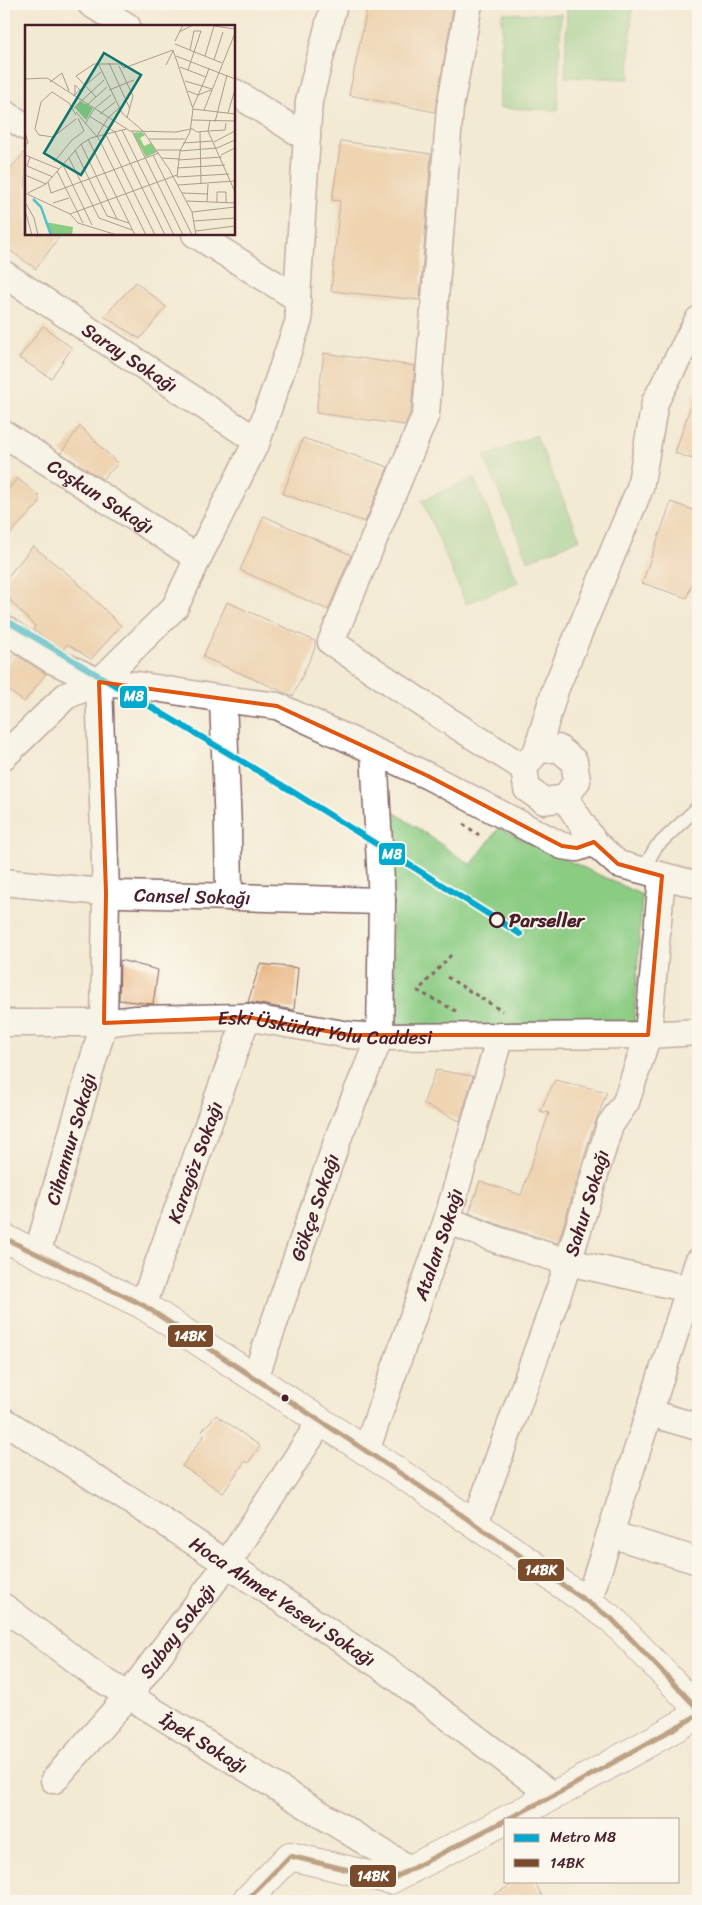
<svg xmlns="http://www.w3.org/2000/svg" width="702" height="1905" viewBox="0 0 702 1905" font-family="Sriracha,sans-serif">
<rect width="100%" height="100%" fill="#fbf7ec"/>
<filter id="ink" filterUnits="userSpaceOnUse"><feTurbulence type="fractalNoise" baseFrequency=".02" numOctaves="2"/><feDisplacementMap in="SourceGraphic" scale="10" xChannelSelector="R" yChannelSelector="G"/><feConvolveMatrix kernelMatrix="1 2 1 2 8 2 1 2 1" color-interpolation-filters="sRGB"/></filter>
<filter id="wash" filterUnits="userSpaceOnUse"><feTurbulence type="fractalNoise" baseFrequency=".0096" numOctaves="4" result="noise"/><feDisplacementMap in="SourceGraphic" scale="20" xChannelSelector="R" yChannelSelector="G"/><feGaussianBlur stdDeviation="1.12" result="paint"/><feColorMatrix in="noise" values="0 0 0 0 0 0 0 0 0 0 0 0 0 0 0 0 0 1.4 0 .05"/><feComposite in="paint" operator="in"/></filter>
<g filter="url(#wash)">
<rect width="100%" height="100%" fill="#f3ead3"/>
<path fill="#8bcc83" stroke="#6a7657" d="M567 4H632L629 79 565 77Z
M502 13 561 14 558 110 499 108Z
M536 435 580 539 528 561 484 457Z
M474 478 518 582 466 604 422 500Z
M388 808 471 865 499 828 642 895 634 1025 396 1031Z"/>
<g id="blocks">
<path fill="#eaba8a" d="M368 4H454L435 112 349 95Z
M341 141 431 154 420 300 331 291 340 201 332 200Z
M26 151V234H61L36 269 4 246V175Z
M136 282 166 307 140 339 104 316Z
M43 326 72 348 51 378 19 358Z
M324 353 415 366 411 410 405 425 316 413Z
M695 393 698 394V461L675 453Z
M80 426 118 464 102 479 61 453Z
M303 438 388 467 365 522 283 494Z
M17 478 39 496V504L4 540V495Z
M671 502 698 512V565L687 598 642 583Z
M264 516 351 555 328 610 240 570Z
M33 546 75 580 121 626 91 659 67 644 64 649 59 647 33 630 35 626 4 594V581Z
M227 602 315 641V648L293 696 203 657Z
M15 654 46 674 24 702 4 687V669Z
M120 960 158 970 153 1004 119 1000Z
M260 964 298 968 294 1010 248 1002Z
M436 1070 473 1076 460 1121 423 1104Z
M555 1080 607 1092 592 1131 558 1243 505 1227 469 1213 480 1181 521 1195 549 1113 540 1111Z
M216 1415 260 1446 248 1463 245 1461 223 1493 182 1466 205 1434 202 1431Z
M518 1881H534L545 1901H483Z"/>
</g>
</g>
<g filter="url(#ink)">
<use href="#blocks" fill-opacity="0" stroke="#856666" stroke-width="1"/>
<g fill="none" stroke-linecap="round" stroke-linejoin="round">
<g stroke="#856666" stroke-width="15">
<path id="lane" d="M642 871 656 847 698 807"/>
</g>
<g stroke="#856666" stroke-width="29">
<g id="street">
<path d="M91 4 127 26"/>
<path d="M469 4 450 107 426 414 331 642 435 712 524 768"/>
<path d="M234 92 307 138"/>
<path d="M4 113 26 127"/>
<path d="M195 234 297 298"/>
<path id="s1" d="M4 274 257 441"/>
<path id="s2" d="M4 434 198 558"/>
<path d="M4 629 52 660 99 682 137 685 223 699 277 706 428 776 562 846 577 848 594 842"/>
<path d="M223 699 228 829 229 897"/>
<path d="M558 748 574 761 577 781 565 798 544 801 527 789 524 768 537 751Z"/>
<path d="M537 751 555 690 640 488 655 402 698 320"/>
<path d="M4 756 66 696 99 682 175 607 198 558 257 441 299 320 297 298 309 101 334 4"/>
<path d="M565 798 594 842 618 864 698 885"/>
<path id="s3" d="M4 882 120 894 382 901"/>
<path id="s4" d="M4 1023H104L136 1019 247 1017 349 1035 380 1037 648 1035 698 1032"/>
<path d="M447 1220 500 1241 568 1262 698 1291"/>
<path id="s5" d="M37 1254 104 1023 106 893 99 682"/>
<path id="s6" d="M143 1305 247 1017"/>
<path id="s7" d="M255 1378 340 1133 380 1037 382 901 374 752"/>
<path d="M650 1413 698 1427"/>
<path id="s8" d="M4 1421 161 1520 385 1669 553 1796"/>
<path id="s9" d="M366 1451 447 1220 500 1036"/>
<path id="s10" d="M475 1524 562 1282 610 1125 626 1102 648 1035 662 876"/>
<path d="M610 1534 698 1561"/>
<path d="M588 1602 698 1262"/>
<path id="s11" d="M4 1607 95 1675 411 1870"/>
<path id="s12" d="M54 1780 128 1696 227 1564 321 1421"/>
</g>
</g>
<g stroke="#856666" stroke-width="30">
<path id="secondary" d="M4 1238 143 1305 418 1485 612 1619 698 1709
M508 1819 566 1789 698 1715
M246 1901 290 1856 390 1880 506 1820"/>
</g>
<path stroke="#856666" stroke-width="3" stroke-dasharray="4 4" stroke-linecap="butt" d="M463 824 479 835
M451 955 418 991 456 1011
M447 977 502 1011"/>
<use href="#lane" stroke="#fff" stroke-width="12"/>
<use href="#street" stroke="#fff" stroke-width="26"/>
<use href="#secondary" stroke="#fff" stroke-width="28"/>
<g stroke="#fbf7ec" stroke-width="9">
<path id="bus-1" d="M4 1238 143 1305 418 1485 612 1619 698 1709
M508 1819 566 1789 698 1715
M246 1901 290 1856 390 1880 506 1820"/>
</g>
<use href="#bus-1" stroke="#7a4b2a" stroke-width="5"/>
<g stroke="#fbf7ec" stroke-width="10">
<path id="metro-1" d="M4 619 290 790 520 934"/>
</g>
<use href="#metro-1" stroke="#00a9ce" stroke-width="6"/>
</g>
</g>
<path d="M0 0H702V1905H0ZM99 682 277 706 428 776 562 846 577 848 594 842 618 864 662 876 648 1035H349L247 1017 104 1023 106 893Z" fill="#f3ead3" fill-opacity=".55" fill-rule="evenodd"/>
<path fill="none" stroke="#e0560e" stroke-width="4" stroke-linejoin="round" d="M99 682 277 706 428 776 562 846 577 848 594 842 618 864 662 876 648 1035H349L247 1017 104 1023 106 893Z"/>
<circle fill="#fbf7ec" stroke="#4a1f2b" stroke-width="2.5" cx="497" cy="920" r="7"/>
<circle fill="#4a1f2b" stroke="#fbf7ec" stroke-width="2" cx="285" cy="1398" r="4.5"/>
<g text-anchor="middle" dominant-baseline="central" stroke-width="4" stroke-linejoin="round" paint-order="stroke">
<g font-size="19" fill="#4a1f2b" stroke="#fbf7ec">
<text stroke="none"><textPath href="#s1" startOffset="151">Saray Sokağı</textPath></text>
<text stroke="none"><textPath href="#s2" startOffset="115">Coşkun Sokağı</textPath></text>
<text stroke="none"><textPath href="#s3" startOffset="189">Cansel Sokağı</textPath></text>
<text stroke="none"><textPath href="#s4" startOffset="322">Eski Üsküdar Yolu Caddesi</textPath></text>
<text stroke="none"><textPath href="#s5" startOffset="120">Cihannur Sokağı</textPath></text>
<text stroke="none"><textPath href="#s6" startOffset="152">Karagöz Sokağı</textPath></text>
<text stroke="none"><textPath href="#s10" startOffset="340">Sahur Sokağı</textPath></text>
<text stroke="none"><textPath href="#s7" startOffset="181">Gökçe Sokağı</textPath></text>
<text stroke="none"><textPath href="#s9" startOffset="219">Atalan Sokağı</textPath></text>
<text stroke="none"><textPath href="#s8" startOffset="332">Hoca Ahmet Yesevi Sokağı</textPath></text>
<text stroke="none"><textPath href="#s12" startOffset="194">Subay Sokağı</textPath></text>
<text stroke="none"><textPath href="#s11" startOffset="242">İpek Sokağı</textPath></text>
</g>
<g font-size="19" font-weight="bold" fill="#4a1f2b" stroke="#fbf7ec" text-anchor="start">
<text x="509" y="920">Parseller</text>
</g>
</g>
<g transform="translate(25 25)">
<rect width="210" height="210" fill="#f3ead3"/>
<path d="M117 107 120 110 115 113 119 121 126 118 132 127 121 132 108 108ZM20 197 48 202 47 210H27Z" fill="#8bcc83"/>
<path d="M55 76 68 83 61 95 50 83Z" fill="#8bcc83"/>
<path fill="none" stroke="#55c2cb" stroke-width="2.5" d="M8 174 16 182 26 210"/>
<path fill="none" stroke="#af9990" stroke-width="1" d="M154 7 168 0M150 16 158 0M150 19 197 38M148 25 168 84 165 107 155 126 152 152M151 31 210 54M180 31 189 1 210 4M189 35 198 7M73 38 97 88 118 106 144 144 167 187 171 210M84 38 105 84M141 40 148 26M94 41 108 71 102 93M155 42 181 52 184 43M163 45 176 6H169L165 25M0 54 22 53 105 106 151 107 166 104M160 56 187 64M25 57 37 48 44 66M84 65 109 55M163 66 173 70 186 65M50 70V60L55 65M48 71 76 47M71 72 51 51 69 39H95L99 43 148 25M62 80 82 62M168 82 181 52M49 83 79 55M168 84 210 89M179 85 210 8M51 87 74 114 121 210M203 88 210 64M75 89 90 77M64 91 90 107 140 210M51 94 28 112 14 110 10 104 16 77 27 67 44 78 51 90M167 95 210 96M185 96 183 106 200 105 201 98M190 97 202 50M60 99 69 84 86 70M166 103 172 107 183 106 210 167M97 105 149 210M107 106 158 210M0 107 3 118 0 120M175 107 176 159M81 110 130 210M72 111 83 93 94 83M63 114 110 210M124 114H160M189 117 210 106M158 118 188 116M56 119 92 194M50 125 82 191 104 198M132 125H156M155 126 192 123 210 115M0 130 34 144M128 130 167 210M196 130 210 123M5 132 2 141 28 152M44 133 74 193 107 205M137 133 154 134M153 135 197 132M29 137 47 115 59 106 53 93M38 140 67 200M152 143 200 140M32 146 58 198M0 150 21 159M152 152 204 149M23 157 26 168 134 128M153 160 210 156M0 168 45 189 152 150M3 168 21 159 56 119 66 113 101 104M157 168 183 169M162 176 210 178M0 177 9 193 13 210M182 177 183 159M192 177V167H201V178M28 178 44 173M0 185 7 210M167 187 210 182M45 189 53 198 92 210M169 196 210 193M171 206 210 201"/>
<path fill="#0f766e" fill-opacity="0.15" stroke="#0f766e" stroke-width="2.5" d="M79 28 116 50 56 150 19 128Z"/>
<rect width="210" height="210" fill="none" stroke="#4a1f2b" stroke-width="2.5"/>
</g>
<g stroke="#fbf7ec" stroke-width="2">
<rect x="119" y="685" width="29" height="24" rx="5" fill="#00a9ce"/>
<rect x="378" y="842" width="28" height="24" rx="5" fill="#00a9ce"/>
<rect x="167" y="1324" width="47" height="24" rx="5" fill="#7a4b2a"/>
<rect x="517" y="1558" width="48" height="24" rx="5" fill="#7a4b2a"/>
<rect x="349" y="1864" width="48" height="24" rx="5" fill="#7a4b2a"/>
</g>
<g font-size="14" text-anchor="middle" font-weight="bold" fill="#fff">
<text x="134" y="701">M8</text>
<text x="392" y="859">M8</text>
<text x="190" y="1341">14BK</text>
<text x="541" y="1575">14BK</text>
<text x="373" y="1881">14BK</text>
</g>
<rect width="702" height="1905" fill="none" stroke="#fbf7ec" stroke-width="20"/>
<rect x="504" y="1818" width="175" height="65" fill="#fbf7ec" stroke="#b4a19f"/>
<rect x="514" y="1834" width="25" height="8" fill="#00a9ce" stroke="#b4a19f"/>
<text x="550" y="1842" font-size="15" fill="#4a1f2b">Metro M8</text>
<rect x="514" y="1859" width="25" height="8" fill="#7a4b2a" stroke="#b4a19f"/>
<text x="550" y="1868" font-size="15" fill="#4a1f2b">14BK</text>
</svg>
